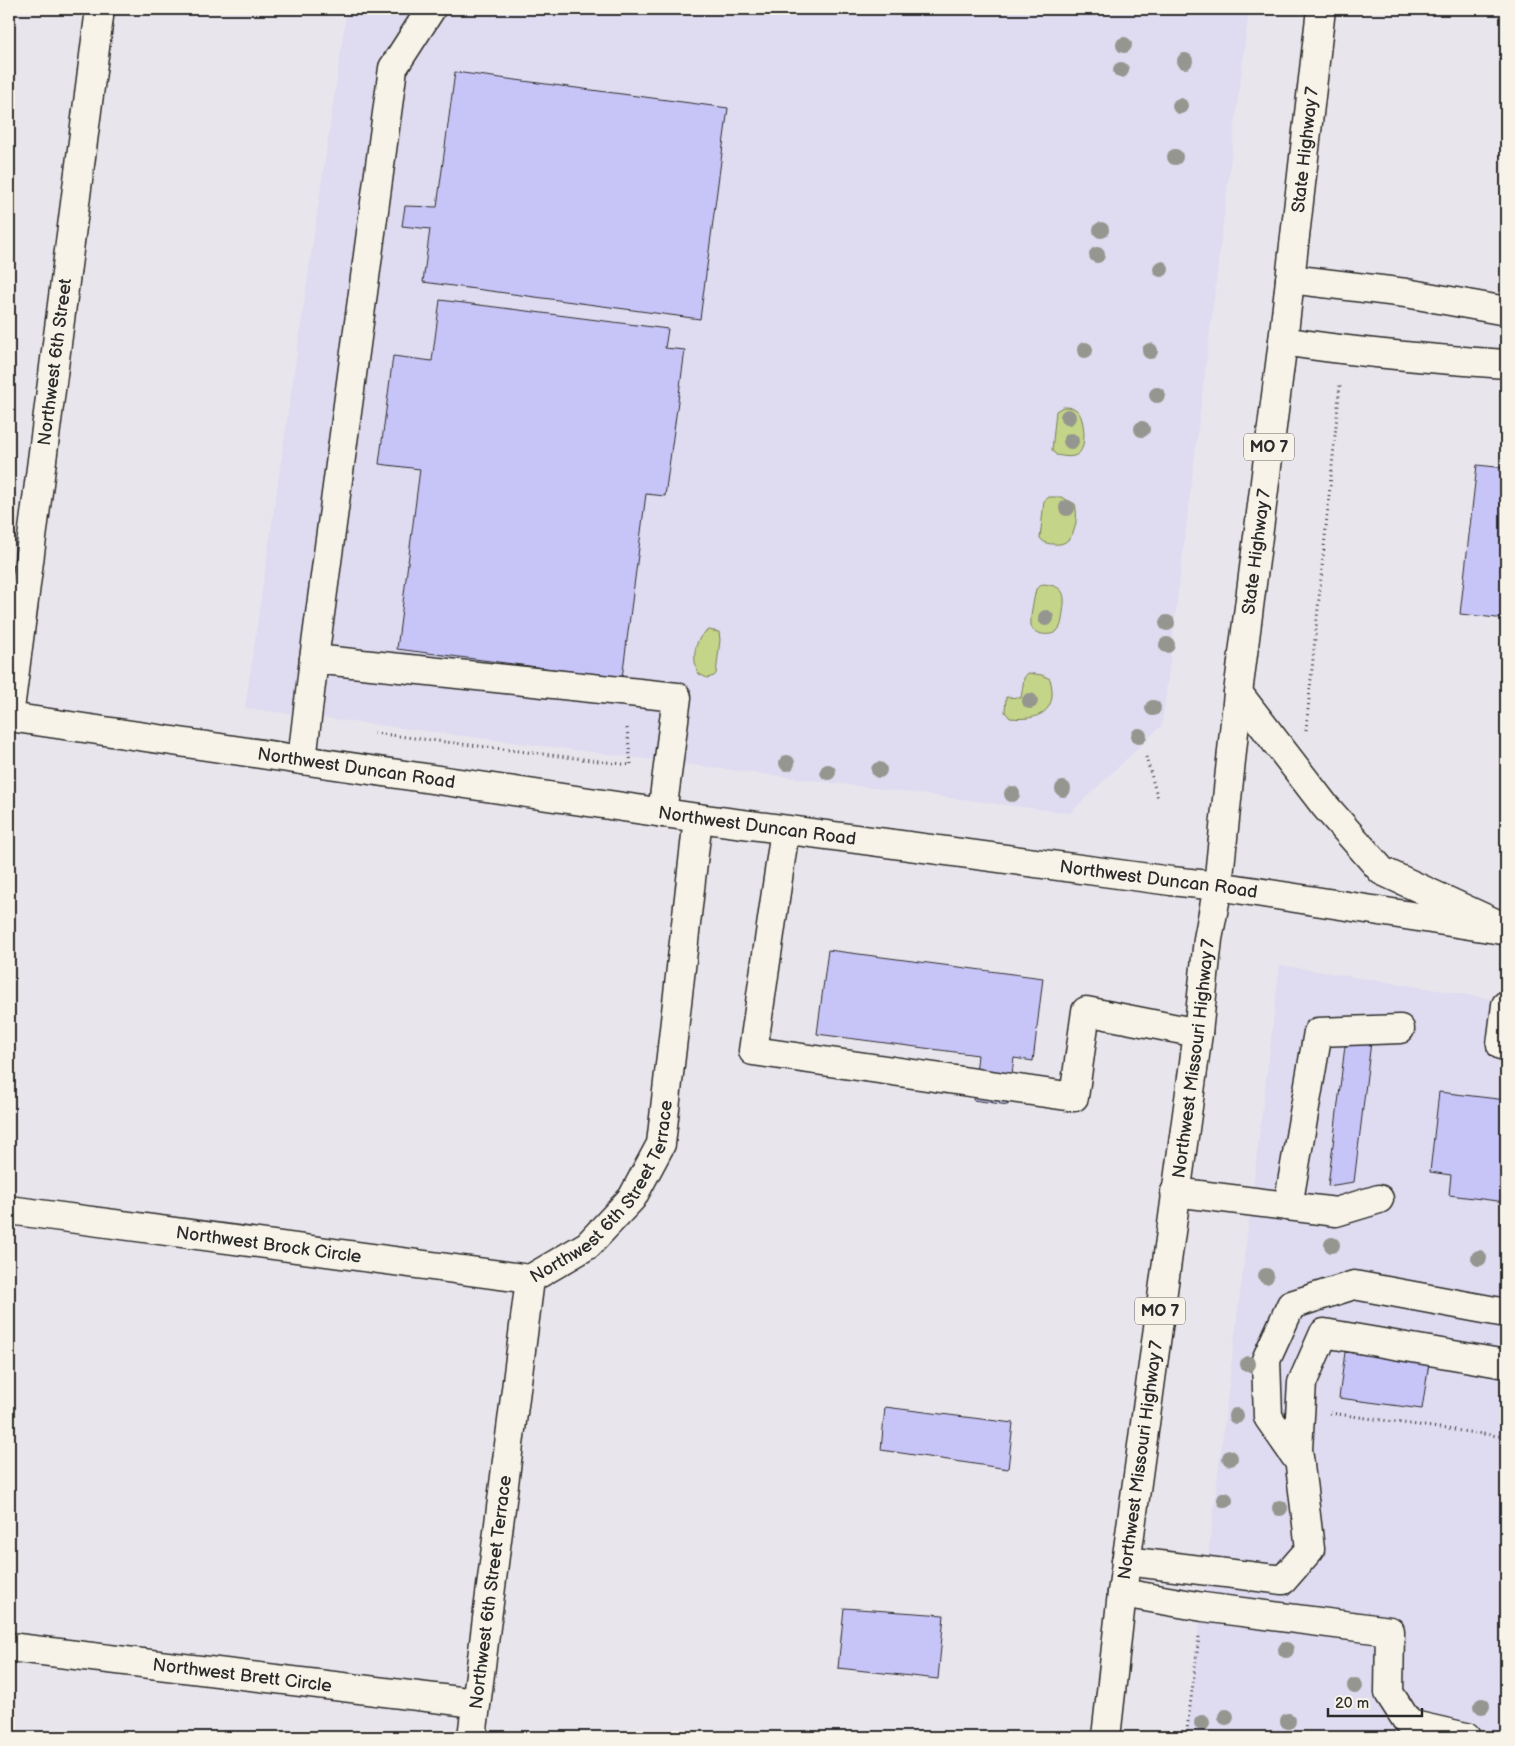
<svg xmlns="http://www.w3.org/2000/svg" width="1515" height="1746" viewBox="0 0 1515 1746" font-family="'Balsamiq Sans',sans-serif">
<rect width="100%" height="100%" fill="#e9e5ed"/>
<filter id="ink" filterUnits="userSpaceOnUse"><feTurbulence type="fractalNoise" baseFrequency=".02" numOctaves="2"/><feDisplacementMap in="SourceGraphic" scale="10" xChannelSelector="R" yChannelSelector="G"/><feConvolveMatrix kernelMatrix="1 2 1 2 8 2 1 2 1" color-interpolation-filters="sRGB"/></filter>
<g filter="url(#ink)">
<path fill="#dfdbf0" d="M347 9H1249L1162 725 1070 813 245 708Z
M1280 965 1506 1001V1737H1186Z"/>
<path fill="#c4d488" stroke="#78805a" d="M1063 407C1067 407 1072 407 1075 409 1085 414 1087 446 1079 453 1073 459 1063 456 1056 455L1052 450 1056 411Z
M1049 497H1061L1075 504C1079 519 1075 547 1054 544 1048 544 1044 543 1040 538L1044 501Z
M1043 584C1064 586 1066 593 1063 612 1062 619 1062 626 1057 631 1051 637 1032 635 1031 625 1030 614 1034 600 1036 589Z
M709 630 719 632 720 640 716 674 714 676 707 678 699 674C691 661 694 636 709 630Z
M1028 673 1042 675 1050 679C1059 712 1038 721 1010 718L1005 712 1006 697 1021 698 1024 678Z"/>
<path fill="#c7c5f8" stroke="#2b2b2b" d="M455 72 728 108 700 319 423 282 430 229 402 226 405 206 437 207Z
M440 300 668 329 665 348 685 350 665 496 646 494 622 678 397 649 420 469 379 464 393 356 432 361Z
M1477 465 1506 468V619L1460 614Z
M828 950 1043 978 1033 1061 1014 1058 1008 1105 973 1100 978 1055 817 1034Z
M1371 1042 1354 1182 1328 1186 1345 1046Z
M1439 1092 1506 1100V1202L1449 1195 1451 1175 1430 1172Z
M1345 1352 1429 1363 1422 1409 1339 1398Z
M885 1407 1013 1423 1008 1469 881 1450Z
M844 1608 944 1615 938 1679 838 1668Z"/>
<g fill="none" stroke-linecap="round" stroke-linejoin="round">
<g stroke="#2b2b2b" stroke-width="31">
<g id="minor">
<path d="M1290 279 1406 293 1506 311"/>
<path d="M1283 341C1357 353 1431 359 1506 364"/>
<path d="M314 659 393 68 431 9"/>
<path id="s1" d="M9 717 698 818 1171 881 1218 886 1502 930"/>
<path id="s2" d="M9 717 100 9"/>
<path d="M302 760 314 659 677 697 662 813"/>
<path d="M785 830 753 1051 1074 1097 1086 1011 1198 1033"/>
<path d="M1501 1045 1506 1005"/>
<path d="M1175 1192 1336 1212 1379 1199"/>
<path d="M1288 1206 1318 1032 1400 1029"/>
<path id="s3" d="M9 1210 530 1279"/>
<path d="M1300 1463 1268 1417 1266 1360 1291 1305 1354 1285 1506 1313"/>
<path d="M1126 1561 1283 1580 1310 1549 1298 1449 1302 1383 1324 1333 1506 1364"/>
<path d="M1122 1593 1203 1607 1390 1631 1389 1693 1409 1724 1466 1737"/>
<path id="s4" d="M9 1647 476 1703"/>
<path id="s5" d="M472 1737 530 1279 588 1245 632 1198 661 1144 698 818"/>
</g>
</g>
<g stroke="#2b2b2b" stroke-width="31">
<g id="major">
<path d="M1238 693 1325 806 1382 871 1506 928"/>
<path id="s6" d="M1106 1737 1122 1593 1198 1033 1208 939 1218 886 1238 693 1283 341 1321 9"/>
</g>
</g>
<path stroke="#2b2b2b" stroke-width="3" stroke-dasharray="1 4" stroke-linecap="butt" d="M1306 730 1340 385
M374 733 631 765 627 728
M1146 757 1158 799
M1330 1413 1505 1437
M1186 1737 1199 1636"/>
<use href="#minor" stroke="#f7f3e8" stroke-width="28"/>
<use href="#major" stroke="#f7f3e8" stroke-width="28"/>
</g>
<g fill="#95968f">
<circle cx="1124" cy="45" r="8"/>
<circle cx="1185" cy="61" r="8"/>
<circle cx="1121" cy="70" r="8"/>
<circle cx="1180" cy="106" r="8"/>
<circle cx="1175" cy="157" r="8"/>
<circle cx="1101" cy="230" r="8"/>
<circle cx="1097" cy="255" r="8"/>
<circle cx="1161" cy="269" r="8"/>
<circle cx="1085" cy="350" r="8"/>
<circle cx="1150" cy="351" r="8"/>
<circle cx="1157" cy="395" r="8"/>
<circle cx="1068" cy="417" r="8"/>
<circle cx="1142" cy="429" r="8"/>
<circle cx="1071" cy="441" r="8"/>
<circle cx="1067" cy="508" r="8"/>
<circle cx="1046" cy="618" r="8"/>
<circle cx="1167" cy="623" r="8"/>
<circle cx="1167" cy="645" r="8"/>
<circle cx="1030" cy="701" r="8"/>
<circle cx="1153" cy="708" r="8"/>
<circle cx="1139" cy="736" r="8"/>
<circle cx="787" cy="763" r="8"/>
<circle cx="879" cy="770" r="8"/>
<circle cx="828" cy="772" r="8"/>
<circle cx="1063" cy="789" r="8"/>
<circle cx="1012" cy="794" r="8"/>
<circle cx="1332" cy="1245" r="8"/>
<circle cx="1479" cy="1258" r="8"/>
<circle cx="1266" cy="1276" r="8"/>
<circle cx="1248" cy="1364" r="8"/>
<circle cx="1236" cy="1416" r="8"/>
<circle cx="1230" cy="1458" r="8"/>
<circle cx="1225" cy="1500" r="8"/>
<circle cx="1280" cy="1508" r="8"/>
<circle cx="1286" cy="1650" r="8"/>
<circle cx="1355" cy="1686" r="8"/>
<circle cx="1482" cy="1706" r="8"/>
<circle cx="1226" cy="1717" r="8"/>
<circle cx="1288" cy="1721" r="8"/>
<circle cx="1202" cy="1723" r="8"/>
</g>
</g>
<g text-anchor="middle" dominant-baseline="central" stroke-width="4.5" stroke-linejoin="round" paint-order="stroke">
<g fill="#f7f3e8" stroke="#686764" stroke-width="1">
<rect x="1244" y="433.5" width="50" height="27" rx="4"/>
<rect x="1135" y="1297.5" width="50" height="27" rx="4"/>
</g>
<g font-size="16" font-weight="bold" fill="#2b2b2b">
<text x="1269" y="447">MO 7</text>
<text x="1160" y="1311">MO 7</text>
</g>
<g font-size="18" fill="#2b2b2b" stroke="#f7f3e8">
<text stroke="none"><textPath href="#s6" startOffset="1600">State Highway 7</textPath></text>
<text stroke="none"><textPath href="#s2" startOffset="358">Northwest 6th Street</textPath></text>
<text stroke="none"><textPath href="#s6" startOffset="1195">State Highway 7</textPath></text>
<text stroke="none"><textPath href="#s1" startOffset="351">Northwest Duncan Road</textPath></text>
<text stroke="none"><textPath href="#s1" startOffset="756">Northwest Duncan Road</textPath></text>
<text stroke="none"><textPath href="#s1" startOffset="1161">Northwest Duncan Road</textPath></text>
<text stroke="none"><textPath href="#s6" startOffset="684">Northwest Missouri Highway 7</textPath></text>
<text stroke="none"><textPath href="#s5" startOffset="581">Northwest 6th Street Terrace</textPath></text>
<text stroke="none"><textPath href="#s3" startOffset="262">Northwest Brock Circle</textPath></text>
<text stroke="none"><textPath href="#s6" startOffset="279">Northwest Missouri Highway 7</textPath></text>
<text stroke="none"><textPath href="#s5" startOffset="146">Northwest 6th Street Terrace</textPath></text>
<text stroke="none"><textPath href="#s4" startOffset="235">Northwest Brett Circle</textPath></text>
</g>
</g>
<rect width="1515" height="1746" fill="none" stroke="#f7f3e8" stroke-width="30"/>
<rect x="15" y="15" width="1485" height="1716" fill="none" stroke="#2b2b2b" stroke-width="2" filter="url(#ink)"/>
<path d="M1328 1708v8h94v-8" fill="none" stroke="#2b2b2b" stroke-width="2.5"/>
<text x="1335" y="1708" font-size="15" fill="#2b2b2b" stroke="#f7f3e8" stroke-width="4" paint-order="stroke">20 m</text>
</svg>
